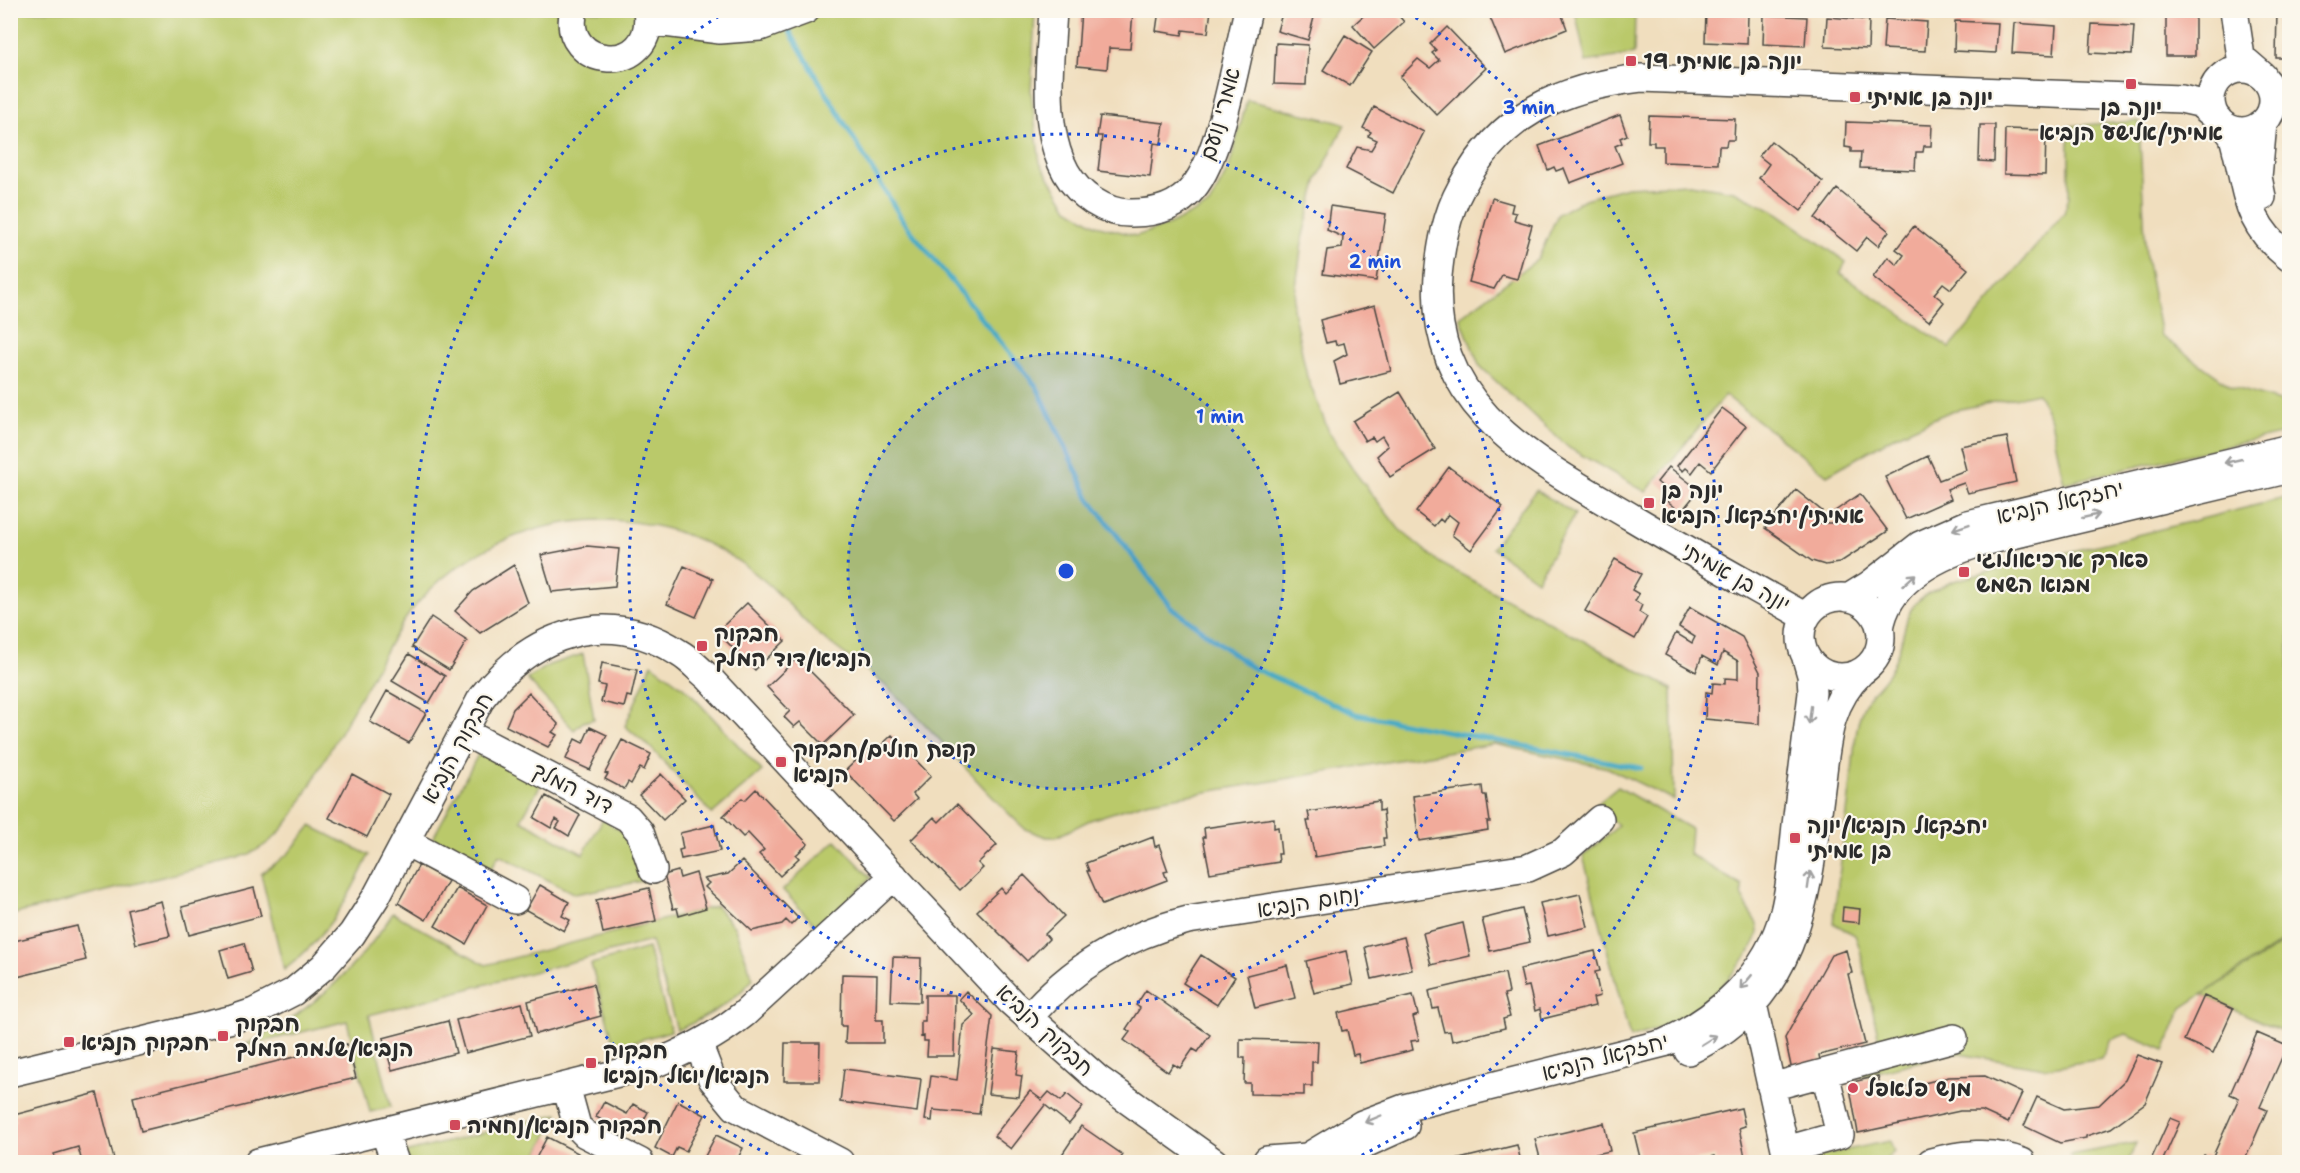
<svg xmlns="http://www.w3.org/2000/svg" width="2300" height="1173" viewBox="0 0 2300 1173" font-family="'Shantell Sans','Playpen Sans Hebrew',sans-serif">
<rect width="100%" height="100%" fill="#fbf7ec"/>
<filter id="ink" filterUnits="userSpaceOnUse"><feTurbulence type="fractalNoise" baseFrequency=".0167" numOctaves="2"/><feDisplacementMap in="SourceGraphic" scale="12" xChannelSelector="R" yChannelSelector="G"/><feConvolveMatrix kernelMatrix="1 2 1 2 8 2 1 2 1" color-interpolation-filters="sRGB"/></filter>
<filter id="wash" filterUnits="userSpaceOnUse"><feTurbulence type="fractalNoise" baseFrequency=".008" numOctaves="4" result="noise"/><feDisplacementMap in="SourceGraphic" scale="24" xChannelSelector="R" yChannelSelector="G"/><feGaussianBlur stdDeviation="1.35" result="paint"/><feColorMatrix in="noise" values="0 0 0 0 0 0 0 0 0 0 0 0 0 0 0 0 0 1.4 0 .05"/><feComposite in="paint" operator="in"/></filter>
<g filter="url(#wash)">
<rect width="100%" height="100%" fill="#f0debe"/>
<path fill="#bac96b" stroke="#727a4b" stroke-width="1.5" d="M10 11H1035L1031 92 1040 163 1068 208 1096 225 1136 236 1169 225 1209 205 1229 168 1247 100 1345 124 1318 178 1303 235 1293 309 1307 377 1329 432 1357 475 1399 529 1440 563 1672 689 1674 800 1608 768 1494 744 1146 802 1090 820 1056 837H1046L1025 829C976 785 936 730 887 687 864 667 839 651 816 632 799 616 784 598 767 583 704 528 621 507 541 528 493 541 447 567 416 605 396 629 382 658 367 685 343 727 319 769 296 811 280 834 266 849 238 858L11 915Z
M1575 11H1635L1634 54 1586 62Z
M2139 121 2146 258 2161 336 2232 387 2289 404V432L2064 483 2051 420 2038 393 1951 411 1895 436 1827 475 1725 395 1646 492 1569 448 1500 385 1479 365 1460 317 1538 259 1558 214 1585 199 1627 187 1690 184 1734 191 1773 210 1846 262 1840 273 1950 348 2064 213 2069 197V126Z
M1536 490 1575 514 1537 580 1492 548Z
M2289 497V937L2182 1008 2165 1050 2126 1034 2111 1040 2101 1059 2045 1068 1953 1053 1841 1081 1881 1050 1860 949 1855 935 1833 923C1839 876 1845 829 1851 782 1854 758 1854 732 1862 710 1868 693 1883 684 1891 669 1916 618 1891 605 1957 580Z
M583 654 594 719 583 722 574 730 527 679 549 665Z
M652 664 687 690 762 771 712 814 651 748 625 726Z
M480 751 541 784 521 820 583 854 603 819 627 835 643 881 575 894 499 855 491 869 433 838Z
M1618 787 1691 829 1689 854 1742 886C1741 912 1759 915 1758 933 1756 950 1710 1002 1694 1011 1674 1024 1652 1031 1630 1038L1583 856 1618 826 1596 805Z
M311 826 369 855C349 899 324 940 284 970L261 874 288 854Z
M836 840 871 878 818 928 783 890Z
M716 906 735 928 753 979C733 1003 705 1018 677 1030L651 941 369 1015 391 1107 370 1112 347 1021 241 1047C306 1016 354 973 393 913L486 965Z
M2289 939V1034L2202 995Z
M648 948 671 1031 615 1047 591 964Z
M558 1114 534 1162H410L404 1153Z
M1890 1141 1894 1152 1883 1162H1807L1806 1158Z
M2136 1143 2128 1162H2077L2070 1155Z"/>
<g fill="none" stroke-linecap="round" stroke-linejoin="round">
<path stroke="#46aac6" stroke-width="5" d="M787 27 903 221 1037 387 1089 498 1171 607 1251 667 1356 714 1641 768"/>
</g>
<g id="blocks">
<path fill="#f1ab9b" d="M1081 10 1133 11 1130 49 1109 48 1107 69 1077 66Z
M1159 10H1211L1208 33 1183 30 1182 35 1156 31Z
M1283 10H1316L1308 40 1277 31Z
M1370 10H1394L1404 22 1374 49 1353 25Z
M1487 10H1560L1567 29 1505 54Z
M2277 10H2290V58H2276Z
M1706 12 1748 15 1747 44 1705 42Z
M2166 13H2195V56H2166Z
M1764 15 1807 17 1805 46 1763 44Z
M1827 17 1869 20 1868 49 1825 47Z
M1885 19 1927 22 1925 51 1883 49Z
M1955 21 1998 23 1996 53 1954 51Z
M2014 23 2056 26 2054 55 2012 53Z
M2092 24 2134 26 2132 55 2090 53Z
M1447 27 1486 68 1437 115 1400 77 1418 59 1430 68 1439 60 1432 53 1436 50 1430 44Z
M1345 35 1372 52 1350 86 1323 70Z
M1276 43 1308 45 1306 85 1274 84Z
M1374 107 1424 132 1393 193 1346 169 1357 147 1371 150 1377 140 1368 136 1371 132 1363 128Z
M1620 115 1627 135 1620 138 1622 143 1615 146 1622 163 1570 183 1564 168 1556 171 1554 167 1548 170 1539 146Z
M1100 116 1164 123 1161 144 1154 143 1150 177 1098 171 1102 136H1097Z
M1649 116 1735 119 1734 140H1727L1726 146H1719L1718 164 1663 162V146H1654V142H1648Z
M1846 122 1932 125 1931 146H1924L1923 152H1916L1915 170 1860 168 1861 152H1851V148L1845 147Z
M1980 125H1995L1994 162 1979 161Z
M2005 129 2046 130 2045 175 2004 174Z
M1771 141 1823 182 1801 211 1759 178 1769 164 1759 156Z
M1837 189 1889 231 1878 246 1867 237 1856 251 1815 218Z
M1492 198 1513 204 1511 212 1516 213 1514 220 1532 225 1517 279 1502 275 1494 289 1469 282Z
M1330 206 1386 214 1376 281 1323 274 1327 250 1342 248 1343 237 1327 230Z
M1914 226 1968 269 1951 289 1943 283 1934 294 1944 302 1929 321 1873 277 1888 257 1897 265 1904 255 1896 249Z
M1375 305 1391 371 1340 384 1334 361 1347 354 1344 343 1336 345 1335 341 1326 343 1320 320Z
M1400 392 1435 449 1390 477 1377 456 1388 446 1382 436 1375 441 1372 437 1365 441 1353 421Z
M1722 408 1746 426 1711 471 1700 462 1692 473 1686 468 1683 471 1677 466Z
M2007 437 2016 482 1968 493 1964 483 1947 489 1951 499 1906 519 1885 477 1928 456 1939 480 1966 470 1960 446Z
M1449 467 1503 507 1471 550 1452 535 1458 522 1448 514 1443 522 1440 519 1434 526 1416 512Z
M1669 467 1699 490 1681 512 1666 500 1671 494 1657 482Z
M1796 490 1822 511 1816 520 1820 523H1837L1842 518 1835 511 1860 494 1888 531 1839 563 1825 565 1812 561 1765 528Z
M587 546 619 549 615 586 552 592 541 555Z
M1615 559 1641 574 1632 590 1639 594 1635 601 1642 605 1639 612 1647 617 1635 639 1585 611Z
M514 565 528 603 480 633 455 611 473 591Z
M684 566 713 579 696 617 667 604Z
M747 603 785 641 755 670 721 636 725 632 721 628Z
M1690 607 1742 637 1760 672 1759 724 1705 719 1706 692 1712 693 1713 683 1725 684V678L1738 679V661L1723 652 1718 665 1702 656 1696 672 1665 655 1676 633 1692 643 1695 637 1679 627Z
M431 617 467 641 449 670 412 647Z
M409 654 445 676 429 703 392 681Z
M797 658 854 715 823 745 800 722 794 727 784 717 790 711 767 687Z
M602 663 637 670 631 697 627 696 624 707 601 702 605 686 598 684Z
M387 691 426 713 409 743 370 722Z
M529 693 559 725 552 732 557 735 548 747 506 726 513 709Z
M590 727 607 735 590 770 566 759 575 739 583 743Z
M892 735 931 776 913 794 917 799 894 821 845 771 869 748 873 753Z
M622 740 651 754 644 770 640 768 631 784 628 782 624 789 605 779 608 774 605 773Z
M352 774 389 794 367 837 329 818Z
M661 774 685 799 663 820 639 795Z
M1482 786 1483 795H1486L1490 822H1487L1488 830 1419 841 1413 796Z
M756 789 808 844 796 855 799 858 780 876 759 854 764 850 748 833 743 837 723 816 742 798 745 800Z
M546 796 580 815 569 836 556 828 560 822 556 819 551 828 534 818Z
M1379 801V811L1383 810 1386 838H1383L1384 846 1315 857 1307 821H1310L1308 812Z
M957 804 997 845 978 863 983 868 960 890 911 840 934 817 939 822Z
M1274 818V828L1278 827 1281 854H1278L1279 862 1210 873 1203 837H1205L1204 828Z
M714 825 720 851 681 859 679 850 683 849 680 833Z
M1153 837 1155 847 1159 845 1168 871 1164 872 1167 880 1102 905 1087 871H1089L1086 863Z
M742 861 798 918 791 925 786 920 782 924 752 931 705 887 709 883 704 879 728 874Z
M419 865 448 881 426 920 398 903Z
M678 871 680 878 696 873 706 908 679 916 677 908 673 909 664 875Z
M1024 875 1064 916 1045 934 1049 939 1027 961 977 911 1001 888 1005 893Z
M540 885 569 902 562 916 570 920 564 931 526 910Z
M254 888 261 916 189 935 182 907Z
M457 888 487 905 466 944 435 926Z
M649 888 656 921 603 933 596 900Z
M1580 894 1588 927 1548 936 1540 903Z
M161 901 170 936 136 944 128 910Z
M1843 907 1860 909 1859 923 1842 921Z
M1522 909 1530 942 1490 951 1482 919Z
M1463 923 1470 956 1431 965 1423 933Z
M77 926 86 960 17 977 10 942Z
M1404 937 1412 970 1372 979 1365 947Z
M244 943 252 972 228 979 220 950Z
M1846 950 1852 973 1848 974 1865 1044 1819 1055 1821 1065 1792 1071 1785 1038 1831 955Z
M1346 951 1353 984 1314 993 1306 961Z
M1595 951 1600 971 1595 972 1600 996 1593 998 1595 1006 1542 1019 1540 1009 1535 1011 1529 986 1524 987 1520 969Z
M1201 955 1235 977 1217 1005 1183 983Z
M893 957 921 958 920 1002 891 1001Z
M1287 965 1295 998 1255 1008 1247 975Z
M1505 973 1509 993 1504 994 1510 1017 1503 1019 1505 1028 1452 1041 1450 1031 1444 1032 1438 1008 1433 1009 1429 991Z
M842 974 877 975 876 1020H883V1043H845L846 1026H841Z
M593 984 601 1016 536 1034 528 1001Z
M1146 990 1210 1035 1198 1052 1193 1049 1180 1068 1173 1064 1168 1072 1124 1040 1130 1032 1126 1029 1140 1008 1136 1005Z
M966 991 992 1016 979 1114 933 1110 932 1121 925 1120 931 1076 957 1080 963 1025 974 1015 959 999Z
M925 995H955L954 1056H927L928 1041H924V1036L921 1037V1021H925Z
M1413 995 1418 1015 1413 1017 1419 1040 1411 1041 1413 1050 1360 1063 1358 1054 1353 1055 1347 1030 1342 1031 1338 1013Z
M2204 996 2233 1009 2213 1053 2184 1040Z
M522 1003 530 1036 465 1053 456 1020Z
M448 1021 456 1053 392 1070 383 1038Z
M2257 1033 2287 1046 2260 1107 2267 1110 2244 1162H2200L2204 1155 2212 1158 2239 1098 2230 1094Z
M1240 1039 1318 1041 1317 1062H1312V1086H1304V1095L1250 1094V1083H1244L1245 1058H1240Z
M785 1043H820L819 1081H784Z
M347 1044 356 1078 141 1131 133 1097Z
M994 1049 1019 1052 1016 1075 1022 1076 1019 1097 988 1094Z
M2137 1055 2162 1064 2145 1103 2111 1128 2086 1136V1138L2060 1143 2024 1126 2037 1097 2064 1109 2099 1105 2125 1080Z
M844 1069 921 1079 917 1112 840 1102Z
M1878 1076 1882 1093 1949 1077 1985 1076 2022 1093 2008 1123 1982 1111H1960L1858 1133 1849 1083Z
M1030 1091 1042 1100 1049 1092 1061 1101 1067 1094 1083 1107 1069 1124 1045 1105 1011 1149 994 1136Z
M97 1093 114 1159 82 1162 78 1147 54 1154 56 1162H10V1123L16 1122 14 1115Z
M678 1101 705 1115 686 1151 677 1147 672 1157 655 1148Z
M604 1102 627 1114 633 1104 648 1112 637 1133 623 1126 621 1130 596 1117Z
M1741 1108 1745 1126 1739 1128 1746 1162H1716L1715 1156 1687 1162H1641L1634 1133Z
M2170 1118 2180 1122 2162 1162H2150Z
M1604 1123 1610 1151 1559 1162H1541L1535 1139Z
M1081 1126 1123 1155 1118 1162H1057Z
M716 1135 743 1148 736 1162 731 1159 729 1162H702Z
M547 1137 578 1153 573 1162H534Z
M1517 1145 1521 1162H1447Z"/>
</g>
</g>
<g filter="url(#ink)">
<use href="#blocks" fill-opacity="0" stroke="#494641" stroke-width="1.5"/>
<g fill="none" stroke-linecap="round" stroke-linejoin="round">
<g stroke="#494641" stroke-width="30">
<path id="minor" d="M574 10C558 69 657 79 647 10
M1053 10C1050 71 1035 164 1093 201 1104 208 1118 214 1132 213 1155 213 1178 207 1193 188 1221 156 1237 55 1248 10
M2234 10 2241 57 2263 76
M649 21 720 30 760 27 806 10
M2211 100a31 31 0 1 1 62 0a31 31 0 1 1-62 0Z
M2225 126 2233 137C2248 189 2242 222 2290 258
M2262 197 2258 177 2263 123
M1801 637a40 40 0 1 1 80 0a40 40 0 1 1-80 0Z
M1848 598 1869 585 1920 545 1968 524 2290 448
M1806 617C1748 584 1690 552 1633 518 1535 460 1428 409 1438 276 1441 246 1446 215 1461 188 1500 114 1561 87 1641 78L2181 99 2199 103 2218 119
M1880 629C1887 580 1940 555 1983 542L2290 469
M464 732 628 818 640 832 653 870
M406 842 515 900
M1753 1004 1788 1162
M1028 1018C1072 967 1124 936 1188 920L1528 868 1563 852 1600 819
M699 1046 712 1079 735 1107 840 1162
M1688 1051C1801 999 1808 889 1822 780 1827 739 1829 703 1861 672
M10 1073 233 1019 254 1012 293 992 324 966 352 934 376 897 482 697C532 633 607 606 679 653 690 659 698 669 708 677L1011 1002 1098 1079 1214 1162
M566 1086 577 1126 585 1134 640 1162
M1771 1087 1954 1038
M384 1131 395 1162
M1786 1150 1840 1135 1825 1073
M1267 1160 1307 1157 1362 1124 1404 1108 1664 1043C1719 1018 1768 973 1784 912 1791 884 1793 854 1796 825 1801 781 1807 737 1812 693L1811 675 1806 658
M258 1162 651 1065C686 1052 715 1037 744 1014L894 876
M1338 1162 1365 1144 1405 1126
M1931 1162C1961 1154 1992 1150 2022 1162"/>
</g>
<use href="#minor" stroke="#fff" stroke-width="27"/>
</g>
<defs><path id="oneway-shaft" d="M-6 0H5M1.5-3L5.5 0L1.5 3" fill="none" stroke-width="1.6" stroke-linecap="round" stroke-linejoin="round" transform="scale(1.5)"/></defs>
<g stroke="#a0a0a0">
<use href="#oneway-shaft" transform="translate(2233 461) rotate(167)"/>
<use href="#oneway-shaft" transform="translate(2091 516) rotate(-13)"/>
<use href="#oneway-shaft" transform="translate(1961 527) rotate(161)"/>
<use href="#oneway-shaft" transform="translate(1909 580) rotate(-42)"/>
<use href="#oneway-shaft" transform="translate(1810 715) rotate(97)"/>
<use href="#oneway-shaft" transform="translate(1809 880) rotate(-82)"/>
<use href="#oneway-shaft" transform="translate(1746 982) rotate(130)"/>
<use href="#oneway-shaft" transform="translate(1709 1040) rotate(-32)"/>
<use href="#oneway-shaft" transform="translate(1373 1119) rotate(157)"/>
</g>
</g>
<circle cx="1066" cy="571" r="218" fill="#1d4ed8" fill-opacity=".12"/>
<g fill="none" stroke="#1d4ed8" stroke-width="3" stroke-dasharray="3 6">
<circle cx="1066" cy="571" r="218"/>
<circle cx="1066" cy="571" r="437"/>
<path d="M784 1162A655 655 0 0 1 724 13M1408 13A655 655 0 0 1 1348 1162"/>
</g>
<g fill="#d1495b" stroke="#fbf7ec" stroke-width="2">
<rect x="1625" y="55" width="12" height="12" rx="3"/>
<rect x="2125" y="78" width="12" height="12" rx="3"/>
<rect x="1849" y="91" width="12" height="12" rx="3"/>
<rect x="1643" y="497" width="12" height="12" rx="3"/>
<rect x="1958" y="566" width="12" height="12" rx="3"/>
<rect x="696" y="640" width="12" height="12" rx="3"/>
<rect x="775" y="756" width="12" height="12" rx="3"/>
<rect x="1789" y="832" width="12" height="12" rx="3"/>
<rect x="217" y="1030" width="12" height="12" rx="3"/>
<rect x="63" y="1036" width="12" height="12" rx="3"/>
<rect x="585" y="1057" width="12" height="12" rx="3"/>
<circle cx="1853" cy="1088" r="6"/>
<rect x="449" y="1119" width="12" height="12" rx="3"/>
</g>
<g text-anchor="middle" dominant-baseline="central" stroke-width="4.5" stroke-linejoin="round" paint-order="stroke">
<g font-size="22" font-weight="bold" fill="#2b2b2b" stroke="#fbf7ec" text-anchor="start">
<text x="1643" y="61">יונה בן אמיתי 19</text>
<text x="1867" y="97">יונה בן אמיתי</text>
<text x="2131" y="107" text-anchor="middle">יונה בן<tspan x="2131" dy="25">אמיתי/אלישע הנביא</tspan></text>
<text x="1661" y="490">יונה בן<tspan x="1661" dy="25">אמיתי/יחזקאל הנביא</tspan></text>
<text x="1976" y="559">פארק ארכיאולוגי<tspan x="1976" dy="25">מבוא השמש</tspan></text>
<text x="714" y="633">חבקוק<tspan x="714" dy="25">הנביא/דוד המלך</tspan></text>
<text x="793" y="749">קופת חולים/חבקוק<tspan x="793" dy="25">הנביא</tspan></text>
<text x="1807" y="825">יחזקאל הנביא/יונה<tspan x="1807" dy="25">בן אמיתי</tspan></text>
<text x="235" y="1023">חבקוק<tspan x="235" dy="25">הנביא/שלמה המלך</tspan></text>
<text x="81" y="1042">חבקוק הנביא</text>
<text x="603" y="1050">חבקוק<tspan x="603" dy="25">הנביא/יואל הנביא</tspan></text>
<text x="1865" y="1088">מנש פלאפל</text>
<text x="467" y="1125">חבקוק הנביא/נחמיה</text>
</g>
<g font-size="22" fill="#2b2b2b" stroke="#fbf7ec">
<text transform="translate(1220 114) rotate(-74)">אמרי נועם</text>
<text transform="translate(2060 502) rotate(-13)">יחזקאל הנביא</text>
<text transform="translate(1736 577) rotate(29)">יונה בן אמיתי</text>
<text transform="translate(457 748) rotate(-61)">חבקוק הנביא</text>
<text transform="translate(573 788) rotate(27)">דוד המלך</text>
<text transform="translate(1308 902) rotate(-9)">נחום הנביא</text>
<text transform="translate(1045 1030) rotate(43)">חבקוק הנביא</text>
<text transform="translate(1605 1057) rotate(-15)">יחזקאל הנביא</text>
</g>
</g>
<circle cx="1066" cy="571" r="9" fill="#1d4ed8" stroke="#fbf7ec" stroke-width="3"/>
<g font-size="18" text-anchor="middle" font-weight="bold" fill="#1d4ed8" stroke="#fbf7ec" stroke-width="4.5" stroke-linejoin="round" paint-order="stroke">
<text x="1529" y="114">3 min</text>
<text x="1375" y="268">2 min</text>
<text x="1220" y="423">1 min</text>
</g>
<rect width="2300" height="1173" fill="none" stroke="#fbf7ec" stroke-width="36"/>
</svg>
